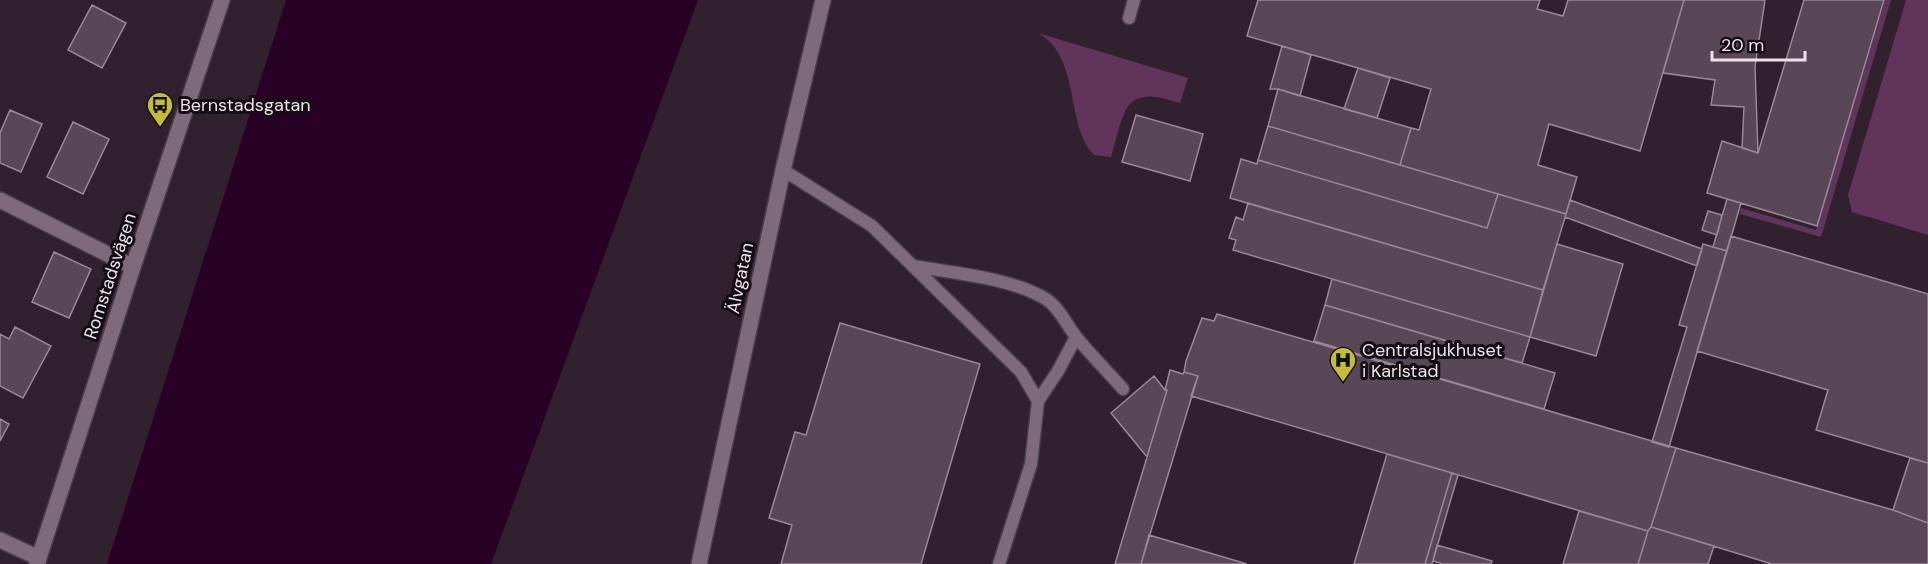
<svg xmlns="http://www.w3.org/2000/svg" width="1928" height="564" viewBox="0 0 1928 564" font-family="'DM Sans',sans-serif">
<rect width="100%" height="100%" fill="#31202e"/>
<path fill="#61355b" d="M1885 0H1891L1821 237 1740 214 1741 208 1816 230Z
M1906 0H1928V235L1852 212 1848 195Z
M1038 33 1188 78 1180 103C1122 83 1125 111 1111 157L1094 155C1064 123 1082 58 1038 33Z"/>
<path fill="#270224" d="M286 0H698L491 564H107Z"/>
<path fill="#594656" stroke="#9b8798" stroke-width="1.5" d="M1258 0H1540L1537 9 1563 16 1568 0H1684L1640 151 1549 124 1538 165 1577 177 1566 214 1400 165 1411 128 1419 130 1431 89 1247 36Z
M1684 0H1765L1755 67 1758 153 1742 148 1744 107 1711 105 1715 80 1663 73Z
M1804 0H1884L1817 226 1707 193 1722 141 1758 153Z
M92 5 126 23 102 68 68 50Z
M1282 46 1311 55 1300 96 1278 89H1270Z
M1358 68 1390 78 1377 118 1344 109Z
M1278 89 1411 128 1400 165 1268 126Z
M10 110 42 124 21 172 0 163V133Z
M1136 115 1203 134 1190 181 1122 162Z
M73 122 109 139 83 194 47 177Z
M1268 126 1498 194 1487 228 1258 160Z
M1241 159 1257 164 1258 160 1487 228 1498 194 1566 214 1543 290 1230 198Z
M1727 199 1741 203 1727 251 1713 247Z
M1570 200 1702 249 1697 266 1565 217Z
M1248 203 1543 290 1530 337 1233 250 1236 240 1229 238 1236 217 1243 220Z
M1708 211 1722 215 1717 235 1702 230Z
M1731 236 1928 294V463L1816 430 1828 390 1697 351Z
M1557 244 1623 264 1596 356 1530 337Z
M1703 244 1727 251 1669 447 1652 442 1687 327 1679 325Z
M54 252 91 269 69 318 32 302Z
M1332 279 1530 337 1522 363 1325 305Z
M1325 305 1555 373 1544 409 1314 341Z
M1217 314 1676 448 1651 527 1648 531 1191 396 1198 376 1184 372 1186 361 1202 318 1214 321Z
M840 323 980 364 921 564H781L792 525 769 518 795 432 806 435Z
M15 327 51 346 23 398 0 386V334L9 339Z
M1170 370 1183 374 1184 372 1198 376 1141 564H1115L1167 390H1165Z
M1154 376 1165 390H1167L1147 457 1111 413Z
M0 419 9 424 0 441Z
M1676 448 1893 510 1928 523V564H1772L1651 527Z
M1387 454 1452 473 1425 564H1354Z
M1910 458 1928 463V523L1893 510Z
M1452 473 1458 475 1432 564H1425Z
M1579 511 1648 531 1638 564H1563Z
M1651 527 1714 546 1708 564H1638L1648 531Z
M1149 535 1247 564H1141Z
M1437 545 1492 561 1491 564H1443L1433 561Z"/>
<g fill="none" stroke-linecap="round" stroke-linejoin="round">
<g stroke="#4b3d49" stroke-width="15">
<path id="lane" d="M1129 18 1134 0
M783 170 872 226 1021 372 1038 401
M913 266C953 273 1012 278 1046 299 1060 308 1067 326 1077 338 1092 356 1108 372 1123 389
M999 564 1031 464 1038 401 1058 371 1076 337"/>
</g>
<g stroke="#4b3d49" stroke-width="18">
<path id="street" d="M0 200 133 267
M0 540 39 558"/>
</g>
<g stroke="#4b3d49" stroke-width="18">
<path id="secondary" d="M37 564 133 267 222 0
M699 564 783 170 823 0"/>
</g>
<use href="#lane" stroke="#7e6a7a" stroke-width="12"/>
<use href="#street" stroke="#7e6a7a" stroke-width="15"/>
<use href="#secondary" stroke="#7e6a7a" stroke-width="15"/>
</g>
<defs>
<g id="bus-pin" transform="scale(1.35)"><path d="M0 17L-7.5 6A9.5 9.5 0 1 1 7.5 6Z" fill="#c4bc3d" stroke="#140d13"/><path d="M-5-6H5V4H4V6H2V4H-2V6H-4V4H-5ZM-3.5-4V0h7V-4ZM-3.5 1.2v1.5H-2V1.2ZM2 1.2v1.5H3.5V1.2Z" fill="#111"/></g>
<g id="hospital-pin" transform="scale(1.35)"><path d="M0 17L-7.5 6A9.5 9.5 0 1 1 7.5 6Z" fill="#c4bc3d" stroke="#140d13"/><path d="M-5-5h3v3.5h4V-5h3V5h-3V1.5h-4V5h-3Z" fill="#111"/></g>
</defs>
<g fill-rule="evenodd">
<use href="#bus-pin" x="160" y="105"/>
<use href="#hospital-pin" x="1343" y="360"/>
</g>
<g text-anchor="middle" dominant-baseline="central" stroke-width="6" stroke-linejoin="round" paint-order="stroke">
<g font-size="18" fill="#ede1ea" stroke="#140d13" text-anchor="start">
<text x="180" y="105">Bernstadsgatan</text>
<text x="1362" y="350">Centralsjukhuset<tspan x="1362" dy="21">i Karlstad</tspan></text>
</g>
<g font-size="18" fill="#ede1ea" stroke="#140d13">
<text transform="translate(110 276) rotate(-72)">Romstadsvägen</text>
<text transform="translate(740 278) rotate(-78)">Älvgatan</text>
</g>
</g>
<path d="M1712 51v9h93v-9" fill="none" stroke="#ede1ea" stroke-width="3"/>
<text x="1721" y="51" font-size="18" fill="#ede1ea" stroke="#140d13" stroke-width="4.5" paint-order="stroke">20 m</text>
</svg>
